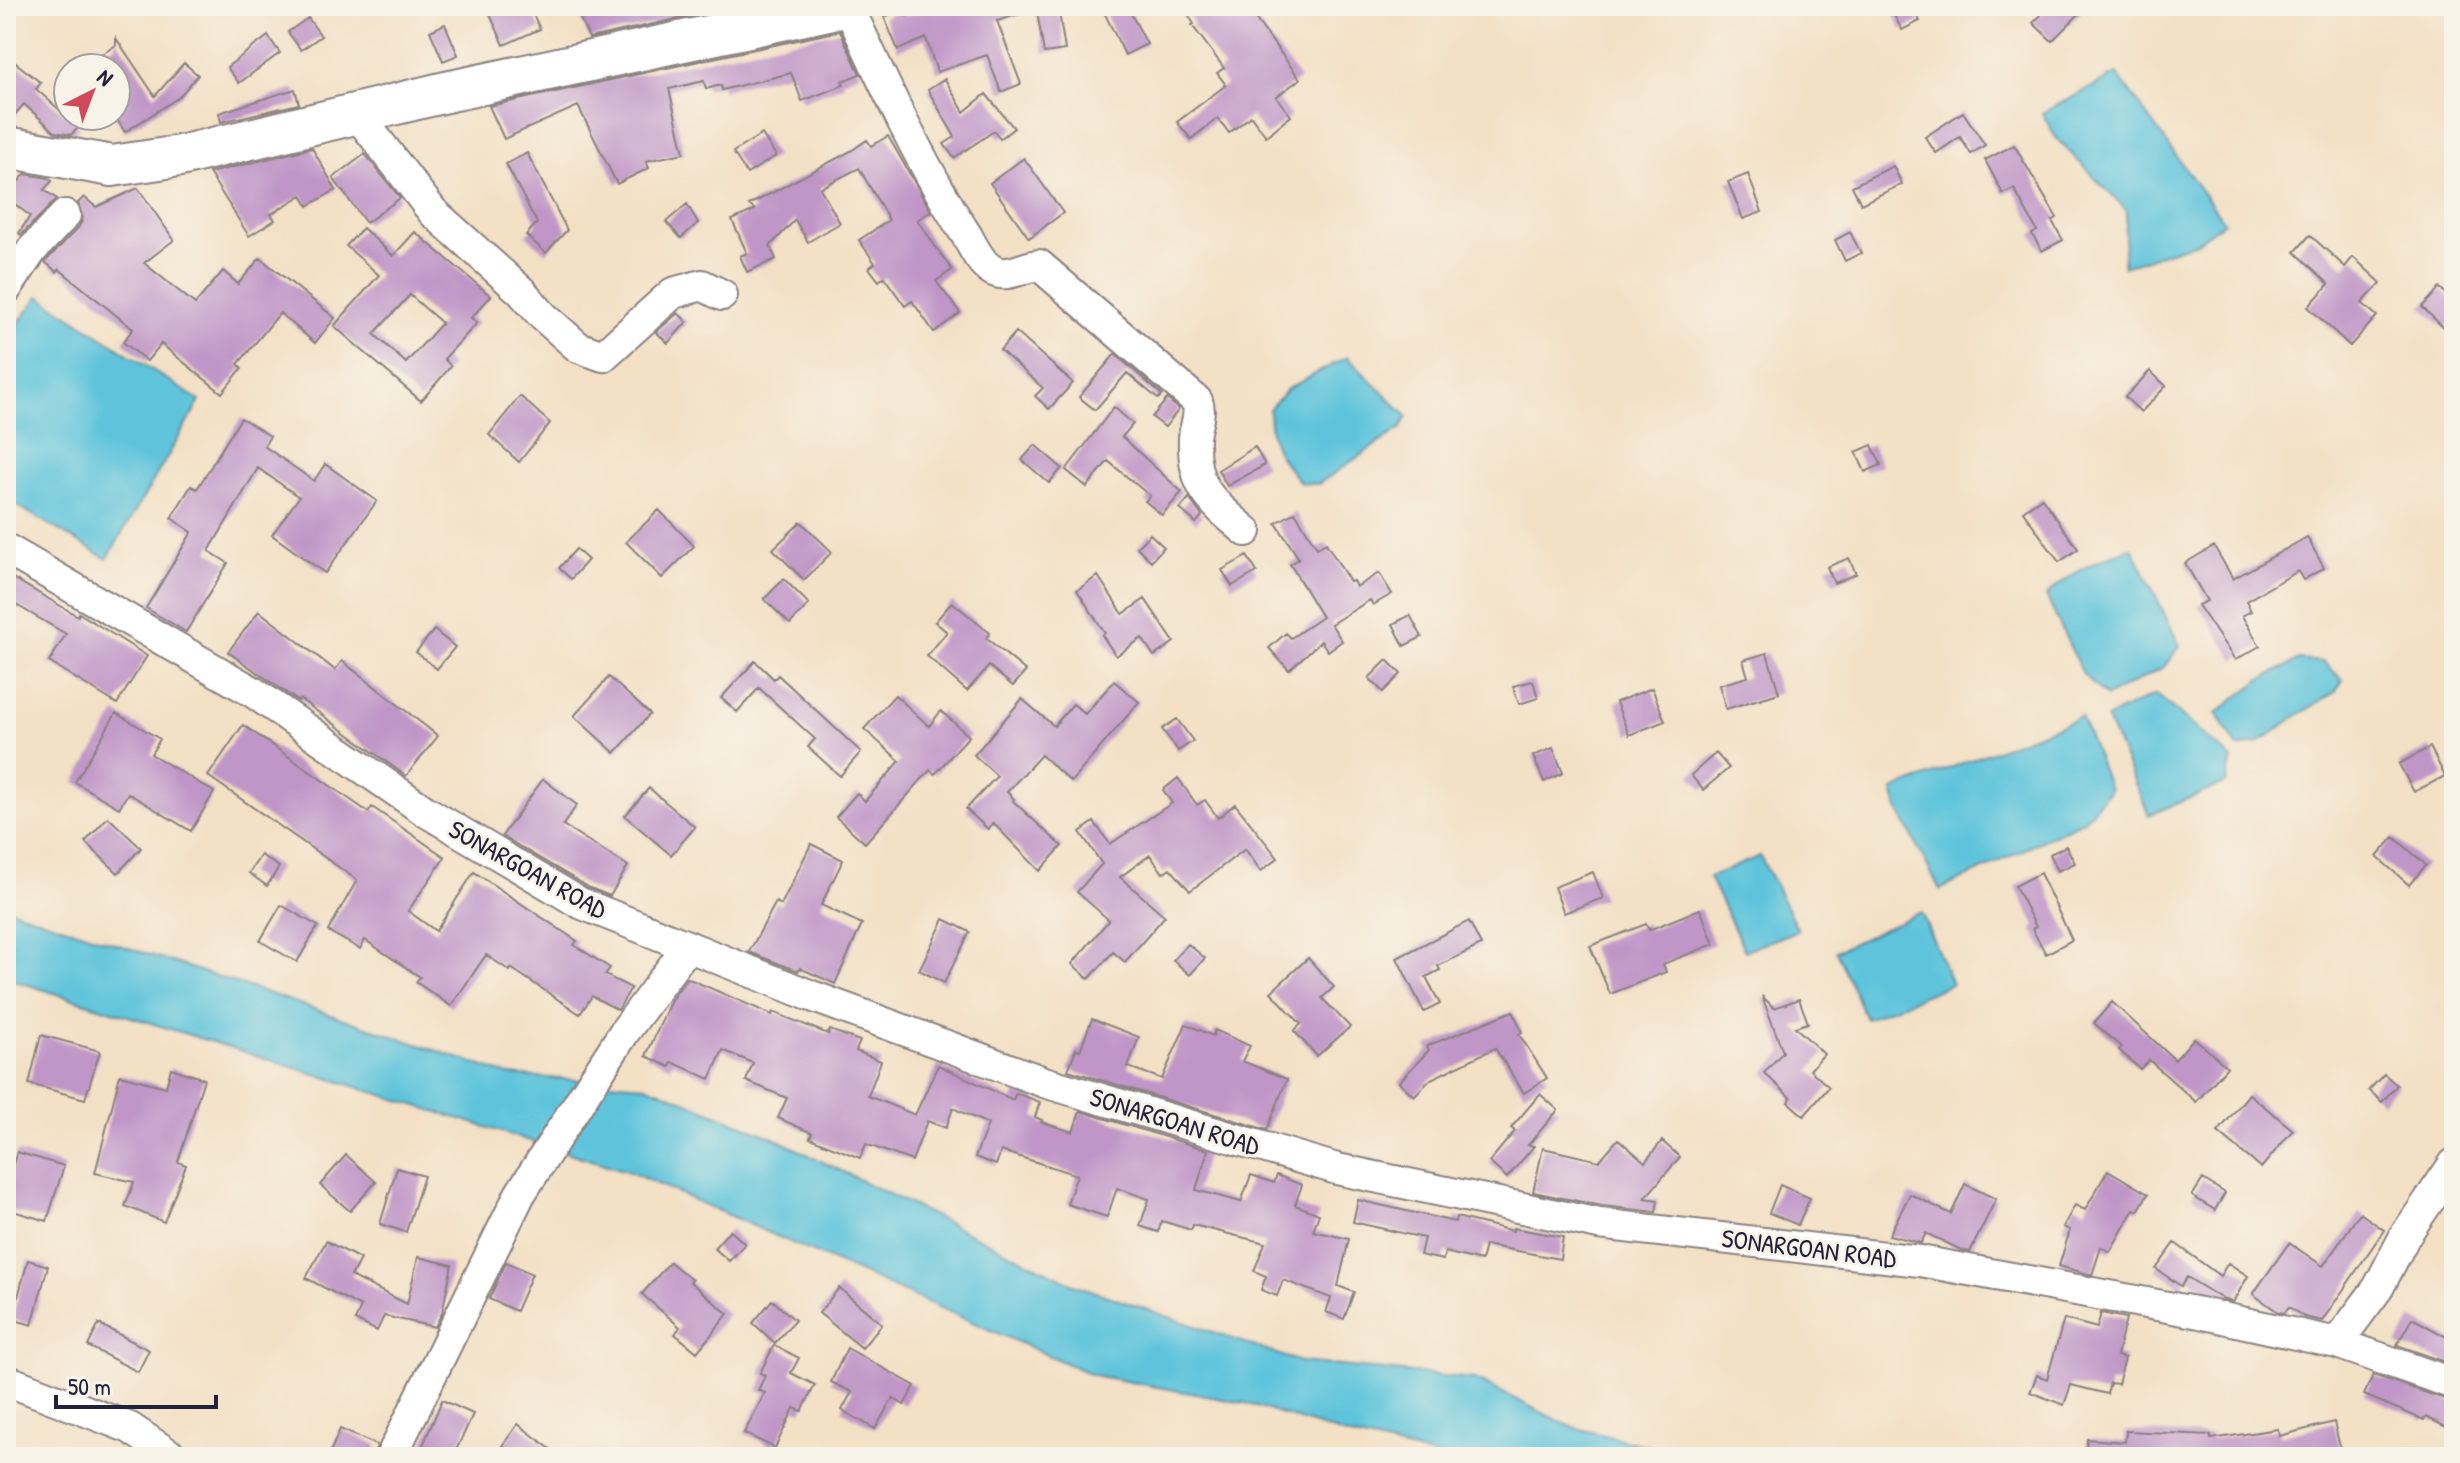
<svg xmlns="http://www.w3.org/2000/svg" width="2460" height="1463" viewBox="0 0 2460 1463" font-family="'Patrick Hand',sans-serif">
<rect width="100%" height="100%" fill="#f7f3e8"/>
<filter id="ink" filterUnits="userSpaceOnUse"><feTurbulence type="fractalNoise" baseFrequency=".0125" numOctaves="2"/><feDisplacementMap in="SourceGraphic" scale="16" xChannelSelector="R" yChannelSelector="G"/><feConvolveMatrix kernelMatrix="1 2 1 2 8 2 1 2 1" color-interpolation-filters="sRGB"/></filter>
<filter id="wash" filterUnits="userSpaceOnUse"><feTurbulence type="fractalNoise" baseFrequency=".006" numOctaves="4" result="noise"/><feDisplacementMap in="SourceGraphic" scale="32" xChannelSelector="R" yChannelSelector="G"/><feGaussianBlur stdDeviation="1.8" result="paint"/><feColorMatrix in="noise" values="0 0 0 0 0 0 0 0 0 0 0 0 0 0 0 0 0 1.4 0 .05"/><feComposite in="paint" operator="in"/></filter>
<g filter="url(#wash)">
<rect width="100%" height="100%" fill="#f3e0c5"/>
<path fill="#5ec4db" stroke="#40738b" stroke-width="2" d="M2117 74 2224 222 2196 242 2123 267 2127 211 2056 138 2042 113Z
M39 296 200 401 107 559 6 499V339Z
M1347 357 1407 416 1401 428 1318 484 1301 483C1277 456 1270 445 1269 409L1287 389Z
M2132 547 2180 646 2164 667 2106 697 2083 674 2046 596C2069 572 2102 559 2132 547Z
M2299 660 2323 662 2343 680 2335 692 2295 717 2257 744 2238 748 2217 713 2260 680Z
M2156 694 2232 759 2226 783 2149 815 2106 718Z
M2081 717 2110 790 2083 821 1940 890 1898 809 1893 790Z
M1760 856 1798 930 1745 951 1709 877Z
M6 908 273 995 508 1075 646 1085 774 1138 1073 1284 1300 1362 1475 1379 1569 1426 1689 1457H1439L1346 1435 1250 1404 1093 1375 630 1172 6 978Z
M1921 912 1952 984 1866 1019 1836 951Z"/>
<g id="blocks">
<path fill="#bf96c7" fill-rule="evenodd" d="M486 6H529L540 29 504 45Z
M596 6H737L589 38 578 14Z
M935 6H1033L1034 10 997 21 1021 84 1001 92 987 55 937 72 926 38 898 50 884 17 903 9 906 16Z
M1036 6H1058L1065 50 1044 53Z
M1101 6H1127L1147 44 1125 55Z
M1183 6H1246L1300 79 1276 97 1291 116 1266 136 1251 116 1229 133 1218 118 1191 139 1177 122 1226 85 1217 73 1224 68 1192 25 1194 24Z
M1889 6H1912L1920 21 1902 30Z
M2050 6H2087L2052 41 2033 23Z
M308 18 321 36 301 50 288 32Z
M445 24 458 55 443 61 430 31Z
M840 31 860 74 842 81 844 85 802 101 791 73 722 90 721 85 706 89 704 81 669 89 684 153 646 161 649 168 617 184 578 106 504 139 489 106Z
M268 36 280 53 239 83 227 67Z
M116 38 155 96 184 63 198 75 179 97 125 132 116 118V68H81L116 45Z
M6 55 41 83 36 89 79 127 71 135 55 132 24 104 6 125Z
M945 79 964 112 986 94 1014 128 1000 139 994 131 954 158 944 144 955 137 928 90Z
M295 89 299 104 221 122 219 113Z
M1963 112 1985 145 1971 154 1960 137 1936 153 1925 137Z
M762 134 776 156 747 174 733 152Z
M888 136 931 211 917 220 952 270 936 281 960 313 934 332 912 301 905 306 884 277 879 281 869 268 875 263 859 240 889 220 859 168 820 188 840 223 808 242 795 220 770 246 776 259 747 272 740 256 747 253 732 220 755 210 749 205 851 151 867 140 871 146Z
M2014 145 2057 218 2052 221 2063 240 2042 251 2032 234 2037 231 2014 189 2003 194 1985 160Z
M312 148 336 190 308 206 302 195 271 214 275 220 249 236 209 173Z
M527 153 567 230 546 253 526 235 537 223 506 164Z
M365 154 400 198 366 223 333 178Z
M1024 158 1063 213 1029 238 990 183Z
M1893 166 1902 184 1861 204 1852 186Z
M6 172 18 182 25 174 48 178 52 181 44 190 57 199 21 235 19 233 30 216 6 197Z
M1748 174 1762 212 1743 219 1728 182Z
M138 188 174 240 144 263 195 304 223 271 238 284 260 258 335 318 315 343 280 313 238 364 242 368 222 393 161 344 147 361 123 342 133 329 59 269 57 272 45 262 79 227 83 218 78 203 84 197 96 207Z
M687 204 698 223 681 238 666 222Z
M363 228 393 256 415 232 491 296 471 318 477 323 444 359 451 366 421 401 334 326 379 275 346 246ZM410 295 442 323 406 363 374 334Z
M1850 232 1861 253 1845 261 1835 240Z
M2310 235 2345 267 2353 257 2381 283 2362 303 2377 316 2350 346 2308 307 2329 284 2295 252Z
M2440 288 2454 301V319L2445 329 2422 307Z
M678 313 687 322 668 343 656 332Z
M1016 332 1073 383 1049 409 1035 396 1043 388 1000 350Z
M1115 354 1162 395 1158 399 1127 373 1095 410 1079 397Z
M2150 371 2166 386 2141 412 2125 397Z
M520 396 550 423 519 462 489 435Z
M1167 399 1179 409 1165 427 1152 417Z
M1114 407 1133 424 1122 437 1182 492 1162 515 1145 501 1150 496 1108 461 1087 487 1066 470Z
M241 418 270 436 264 446 314 481 325 464 377 501 325 573 272 535 299 497 258 468 209 551 228 563 186 632 146 608 192 532 171 518 191 486 197 489Z
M1035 445 1062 468 1049 483 1022 460Z
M1872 445 1881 465 1865 472 1856 452Z
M1255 447 1265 465 1227 486 1218 470Z
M1189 498 1202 516 1196 523 1180 509Z
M2042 498 2078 549 2059 562 2023 511Z
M659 510 694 546 662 578 626 542Z
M1295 512 1317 548 1326 543 1350 582 1353 581 1356 587 1379 573 1392 594 1373 605 1370 600 1331 624 1342 641 1328 651 1321 641 1289 670 1269 648 1286 633 1291 638 1322 617 1290 564 1299 559 1276 523Z
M801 522 832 552 804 580 773 549Z
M1150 534 1164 547 1151 561 1137 547Z
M2307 537 2324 568 2303 580 2298 571 2246 601 2251 611 2242 616 2260 646 2235 660 2198 605 2207 601 2185 563 2214 546 2233 579Z
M576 549 588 560 571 579 559 568Z
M1247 556 1257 572 1232 586 1222 570Z
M1849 558 1856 574 1834 583 1827 567Z
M6 574 78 616 79 613 147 656 117 704 49 662 66 634 6 599Z
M1098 576 1123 614 1145 599 1174 642 1154 656 1142 638 1116 656 1102 635 1105 633 1077 590Z
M784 579 809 604 790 624 764 599Z
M952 602 990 633 986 638 1026 671 1013 686 989 666 967 691 927 656 947 632 935 622Z
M259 611 335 670 342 661 438 736 406 776 300 699 298 701 228 652Z
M1410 615 1422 637 1404 646 1393 624Z
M434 630 455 647 437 669 416 652Z
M1767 653 1779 693 1726 709 1719 685 1748 677 1743 660Z
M1387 660 1401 674 1383 692 1369 678Z
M755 661 774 679 778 675 861 752 840 776 808 747 815 739 759 688 737 712 721 698Z
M609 677 650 714 615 753 574 716Z
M1114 681 1139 702 1071 782 1041 755 1007 792 1014 799 1013 801 1062 846 1040 871 993 823 988 829 966 809 997 776 974 755 1022 699 1054 726 1073 704 1085 714Z
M1533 681 1538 698 1519 704 1513 686Z
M1652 688 1665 721 1629 735 1616 702Z
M895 695 929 726 941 711 969 736 935 774 930 770 865 843 836 817 857 793 865 801 900 761 864 729Z
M116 713 160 739 151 754 214 792 191 831 128 793 119 808 75 782Z
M1177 719 1193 741 1178 751 1162 729Z
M243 725 368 812 372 807 445 857 408 911 436 931 474 872 577 941 574 945 610 968 605 975 631 988 618 1010 592 996 580 1014 511 968 510 971 486 955 451 1006 416 982 420 977 365 940 360 949 328 931 357 880 208 776Z
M2430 747 2445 776 2414 792 2399 764Z
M1553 748 1563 773 1544 782 1533 756Z
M1716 753 1729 768 1703 790 1691 775Z
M1178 778 1197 805 1205 800 1218 818 1235 804 1278 858 1261 871 1245 849 1190 891 1170 868 1163 873 1150 855 1120 877 1165 916 1125 962 1113 952 1089 979 1072 964 1109 920 1077 892 1102 864 1080 832 1094 822 1110 844 1172 803 1163 790Z
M543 779 577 805 563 825 628 866 610 896 590 888 502 836Z
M649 788 695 827 671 855 625 816Z
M108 817 141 848 118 873 85 842Z
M2394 837 2426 865 2409 885 2377 857Z
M811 844 843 860 821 905 862 924 835 984 800 968 798 971 749 952 776 902 781 905Z
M2066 846 2075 863 2058 871 2050 854Z
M261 855 279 867 267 886 249 873Z
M1593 872 1603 898 1564 913 1554 887Z
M2040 873 2072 940 2046 954 2032 929 2036 927 2015 886Z
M281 905 318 926 297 962 260 941Z
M1700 909 1714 944 1663 964 1666 972 1610 994 1590 946 1646 924 1649 930Z
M944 919 970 932 944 983 919 970Z
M1469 921 1481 945 1438 966 1440 970 1426 977 1440 1004 1424 1012 1397 958Z
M1188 944 1205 958 1190 975 1173 960Z
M1308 958 1334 987 1322 998 1350 1027 1317 1056 1294 1031 1301 1024 1271 992Z
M687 978 772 1015 773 1012 828 1034 830 1030 860 1041 856 1051 881 1061 868 1096 915 1115 938 1065 1013 1100 1016 1093 1040 1102 1035 1117 1042 1120 1041 1122 1073 1132 1080 1111 1208 1150 1196 1190 1241 1202 1251 1175 1274 1183 1277 1175 1302 1185 1295 1205 1319 1214 1313 1231 1349 1239 1338 1286 1354 1292 1344 1319 1326 1312 1331 1298 1283 1280 1277 1296 1261 1290 1266 1276 1254 1271 1265 1243 1193 1225 1191 1230 1162 1221 1158 1232 1140 1226 1149 1199 1117 1188 1107 1217 1067 1204 1077 1175 1001 1151 996 1165 975 1157 988 1124 953 1108 946 1128 927 1121 912 1161 866 1144 860 1158 810 1138 812 1133 778 1118 787 1098 746 1081 753 1063 723 1050 710 1079 672 1062 670 1067 646 1056 671 1000Z
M1762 996 1774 1008 1799 999 1808 1023 1795 1027 1824 1054 1810 1070 1829 1087 1804 1116 1788 1102 1791 1098 1764 1073 1783 1052Z
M2112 1002 2175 1060 2194 1038 2227 1067 2196 1102 2149 1060 2140 1069 2119 1050 2121 1047 2094 1023Z
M1513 1011 1522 1032 1519 1034 1547 1078 1524 1093 1495 1048 1431 1079 1414 1096 1399 1082 1429 1050 1427 1046Z
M1092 1019 1139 1037 1128 1067 1162 1079 1186 1024 1213 1036 1215 1030 1250 1046 1242 1061 1287 1079 1267 1130 1068 1070 1076 1049 1080 1050Z
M41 1035 100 1051 85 1099 29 1084Z
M171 1068 204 1079 178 1162 186 1165 164 1222 125 1206 134 1182 95 1173 120 1075 166 1087Z
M2384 1074 2397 1085 2382 1102 2369 1090Z
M1540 1094 1558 1110 1528 1145 1534 1146 1507 1178 1489 1162 1515 1131 1511 1128Z
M2249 1094 2293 1130 2261 1168 2218 1132Z
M1618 1139 1645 1162 1662 1141 1680 1157 1645 1198 1658 1200 1656 1212 1602 1206 1533 1192 1543 1148 1599 1161Z
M17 1152 64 1166 47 1221 6 1209V1186Z
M346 1155 376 1182 350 1211 320 1185Z
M397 1168 424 1176 406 1232 380 1224Z
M2108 1170 2148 1194 2138 1211 2134 1209 2110 1252 2101 1247 2092 1275 2059 1266 2070 1230 2063 1227 2075 1205 2085 1210Z
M2203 1179 2225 1193 2215 1210 2192 1196Z
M1965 1184 1996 1199 1970 1252 1961 1250 1926 1233 1921 1243 1889 1235 1910 1194 1951 1214Z
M1780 1185 1810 1198 1798 1225 1769 1213Z
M1358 1200 1455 1222 1456 1217 1513 1231V1228L1563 1237 1560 1259 1485 1245 1481 1261 1445 1252 1443 1260 1420 1255 1424 1238 1353 1222Z
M2360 1213 2384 1230 2322 1321 2304 1317 2289 1307 2284 1313 2278 1312 2253 1294 2289 1243 2323 1266Z
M730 1230 745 1244 729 1261 714 1248Z
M326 1241 360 1259 351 1276 407 1304 418 1257 452 1265 442 1313 435 1327 384 1316 377 1331 355 1320 361 1307 306 1278Z
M2175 1243 2220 1276 2228 1263 2248 1276 2233 1302 2224 1300 2187 1277 2181 1286 2156 1269Z
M28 1260 48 1266 32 1325 12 1319Z
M506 1262 532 1274 516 1311 489 1299Z
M670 1262 692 1280 690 1282 728 1314 697 1352 675 1334 680 1327 642 1294Z
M839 1288 882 1324 862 1348 819 1313Z
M772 1300 795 1320 775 1343 753 1323Z
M2101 1313 2126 1318 2117 1356 2125 1358 2118 1384 2110 1383 2107 1394 2071 1385 2064 1405 2030 1392 2037 1375 2047 1379 2064 1319 2097 1328Z
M2412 1318 2454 1341V1365L2397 1345Z
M99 1324 149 1350 138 1372 88 1346Z
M774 1345 799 1358 791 1373 815 1385 802 1411 794 1408 775 1448 744 1433 765 1393 758 1390 765 1376 760 1373Z
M847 1348 915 1386 904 1405 893 1398 875 1429 842 1410 852 1392 831 1382Z
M2373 1375 2454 1402V1431L2426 1417 2424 1420 2364 1395Z
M442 1400 473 1414 453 1457H418Z
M2334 1422 2340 1447 2296 1457H2086L2087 1439 2125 1442 2126 1431 2211 1435V1439L2278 1429 2279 1436Z
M518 1424 561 1457H517L502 1446Z
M340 1429 377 1445 373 1457H328Z"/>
</g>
</g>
<g filter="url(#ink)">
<use href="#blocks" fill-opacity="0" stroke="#8a8180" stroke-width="2"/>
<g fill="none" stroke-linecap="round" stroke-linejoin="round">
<g stroke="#8a8180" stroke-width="34">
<path id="minor" d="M848 6C884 84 920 163 967 236 973 247 981 264 992 270 1008 279 1023 266 1039 265L1197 401C1202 414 1195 425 1194 438 1192 488 1212 502 1246 531
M357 114 433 212 521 291 543 316 578 347 603 356 673 293 702 285 722 295
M6 289 32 250 65 215
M6 549 253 692 425 811 580 903 809 995 1044 1082 1337 1169 1599 1224 1920 1261 2200 1313 2337 1343 2454 1384
M2337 1343 2378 1288 2406 1234 2454 1164
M6 1380 130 1428 173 1457
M391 1457 520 1194 625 1031 688 946"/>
</g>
<g stroke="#8a8180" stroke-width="44">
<path id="major" d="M6 147 112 166 180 156 446 92 847 6"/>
</g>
<use href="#minor" stroke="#fff" stroke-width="30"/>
<use href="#major" stroke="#fff" stroke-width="40"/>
</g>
</g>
<g text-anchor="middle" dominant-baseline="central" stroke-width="6" stroke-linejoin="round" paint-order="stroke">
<g font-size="26" fill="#22223b" stroke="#f7f3e8">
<text transform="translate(528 869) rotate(29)">SONARGOAN ROAD</text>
<text transform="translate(1175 1121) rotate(17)">SONARGOAN ROAD</text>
<text transform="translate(1809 1248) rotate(7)">SONARGOAN ROAD</text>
</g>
</g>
<rect width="2460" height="1463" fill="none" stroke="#f7f3e8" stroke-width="32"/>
<g transform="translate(92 92) rotate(42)"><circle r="38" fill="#f7f3e8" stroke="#a29fa3" stroke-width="2"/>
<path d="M0-6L14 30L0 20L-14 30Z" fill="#d1495b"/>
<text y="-12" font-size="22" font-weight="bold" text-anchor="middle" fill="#22223b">N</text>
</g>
<path d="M56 1395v12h160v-12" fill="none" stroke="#22223b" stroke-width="4"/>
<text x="68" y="1395" font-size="24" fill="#22223b" stroke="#f7f3e8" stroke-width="6" paint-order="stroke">50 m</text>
</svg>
